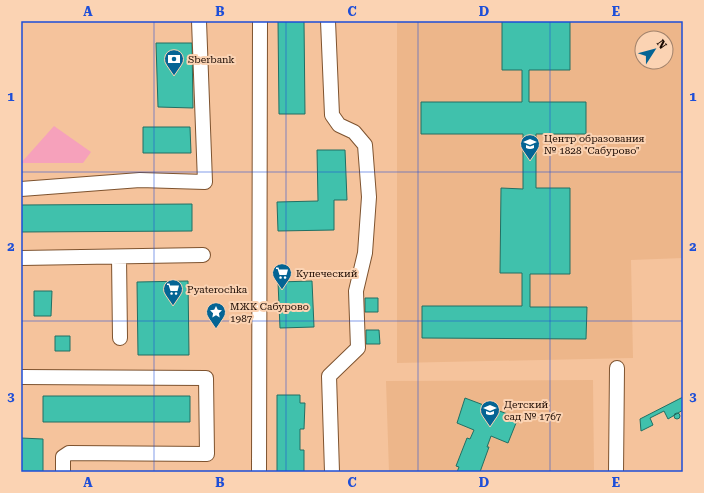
<svg xmlns="http://www.w3.org/2000/svg" width="704" height="493" viewBox="0 0 704 493" font-family="'Roboto Serif',serif">
<rect width="100%" height="100%" fill="#f5c39c"/>
<path fill="#edb68a" fill-rule="evenodd" d="M397 21H683V258L631 260 633 358 397 363ZM642 38H666V62H642Z
M593 380 594 472H389L386 381Z"/>
<path fill="#f6a1bb" d="M54 126 91 152 83 163H21Z"/>
<path fill="#40c1ac" stroke="#226f63" d="M278 21H304L305 114H279Z
M502 21H570V70H529V102H586V134H536V188H570V274H530V307H587L586 339 422 338V306H522V273H500L501 188 523 189V134H421V102H522V70H502Z
M156 43H192L193 108 158 107Z
M143 127H190L191 153H143Z
M317 150H345L347 200H334V230L278 231 277 202 318 201Z
M192 204V231L21 232V205Z
M188 281 189 355H138L137 282Z
M312 281 314 327 280 328 278 282Z
M34 291H52L51 316H34Z
M365 298H378V312H365Z
M366 330H379L380 344H366Z
M55 336H70V351H55Z
M277 395H300V403H305L304 429H300V450H304V472H277Z
M43 396H190V422H43Z
M683 397V410L668 419 664 411 650 418 653 425 641 431 640 419Z
M465 398 518 418 508 443 491 436 487 447H489L480 472H457L459 467 456 466 467 438 470 439 474 430 457 423Z
M674 416a3 3 0 1 1 6 0a3 3 0 1 1-6 0Z
M21 438 43 439V472H21Z"/>
<g fill="none" stroke-linecap="round" stroke-linejoin="round">
<g stroke="#7e532f" stroke-width="16">
<path id="minor" d="M328 21 332 115 339 125 354 132 365 145 369 197 365 253 356 291 358 348 329 376 332 472
M21 189 140 180 205 182 199 21
M119 257 120 338
M21 258 203 255
M21 377 206 378 207 454 69 453 63 457V472
M259 472 260 21
M616 472 617 368"/>
</g>
<use href="#minor" stroke="#fff" stroke-width="14"/>
</g>
<path fill="none" stroke="#1d4ed8" stroke-width="1" stroke-opacity="0.55" d="M154 21V472M286 21V472M418 21V472M550 21V472M21 172H683M21 321H683"/>
<defs>
<g id="bank-pin" transform="scale(1)"><path d="M0 17L-7.5 6A9.5 9.5 0 1 1 7.5 6Z" fill="#046494" stroke="#fbd3b3"/><path d="M-6-4H6V4H-6ZM0-2.3a2.3 2.3 0 1 0 0 4.6a2.3 2.3 0 1 0 0-4.6Z" fill="#fff"/></g>
<g id="school-pin" transform="scale(1)"><path d="M0 17L-7.5 6A9.5 9.5 0 1 1 7.5 6Z" fill="#046494" stroke="#fbd3b3"/><path d="M0-5L7-2L0 1L-7-2ZM-4 1L0 2.5L4 1V4Q0 6-4 4Z" fill="#fff"/></g>
<g id="supermarket-pin" transform="scale(1)"><path d="M0 17L-7.5 6A9.5 9.5 0 1 1 7.5 6Z" fill="#046494" stroke="#fbd3b3"/><path d="M-6-5.5h2.5l.6 2H6L4.5 2H-2.5L-4.4-4H-6ZM-1.5 3.2a1.3 1.3 0 1 0 .1 0ZM3 3.2a1.3 1.3 0 1 0 .1 0Z" fill="#fff"/></g>
<g id="sight-pin" transform="scale(1)"><path d="M0 17L-7.5 6A9.5 9.5 0 1 1 7.5 6Z" fill="#046494" stroke="#fbd3b3"/><path d="M0-6L1.8-2.2L6-1.7L2.9 1.2L3.7 5.4L0 3.3L-3.7 5.4L-2.9 1.2L-6-1.7L-1.8-2.2Z" fill="#fff"/></g>
</defs>
<g fill-rule="evenodd">
<use href="#bank-pin" x="174" y="59"/>
<use href="#school-pin" x="530" y="144"/>
<use href="#supermarket-pin" x="282" y="273"/>
<use href="#supermarket-pin" x="173" y="289"/>
<use href="#sight-pin" x="216" y="312"/>
<use href="#school-pin" x="490" y="410"/>
</g>
<g text-anchor="middle" dominant-baseline="central" stroke-width="4" stroke-linejoin="round" paint-order="stroke">
<g font-size="10" fill="#1a0900" stroke="#fbd3b3" text-anchor="start">
<text x="188" y="59">Sberbank</text>
<text x="544" y="138">Центр образования<tspan x="544" dy="12">№ 1828 "Сабурово"</tspan></text>
<text x="296" y="273">Купеческий</text>
<text x="187" y="289">Pyaterochka</text>
<text x="230" y="306">МЖК Сабурово<tspan x="230" dy="12">1987</tspan></text>
<text x="504" y="404">Детский<tspan x="504" dy="12">сад № 1767</tspan></text>
</g>
</g>
<rect width="704" height="493" fill="none" stroke="#fbd3b3" stroke-width="44"/>
<g transform="translate(654 50) rotate(54)"><circle r="19" fill="#fbd3b3" stroke="#a1826b"/>
<path d="M0-3L7 15L0 10L-7 15Z" fill="#046494"/>
<text y="-6" font-size="11" font-weight="bold" text-anchor="middle" fill="#1a0900">N</text>
</g>
<rect x="22" y="22" width="660" height="449" fill="none" stroke="#1d4ed8" stroke-width="1.5"/>
<g font-size="13" text-anchor="middle" font-weight="bold" fill="#1d4ed8">
<text x="88" y="16">A</text>
<text x="220" y="16">B</text>
<text x="352" y="16">C</text>
<text x="484" y="16">D</text>
<text x="616" y="16">E</text>
<text x="11" y="101">1</text>
<text x="693" y="101">1</text>
<text x="11" y="251">2</text>
<text x="693" y="251">2</text>
<text x="11" y="401">3</text>
<text x="693" y="401">3</text>
<text x="88" y="487">A</text>
<text x="220" y="487">B</text>
<text x="352" y="487">C</text>
<text x="484" y="487">D</text>
<text x="616" y="487">E</text>
</g>
</svg>
